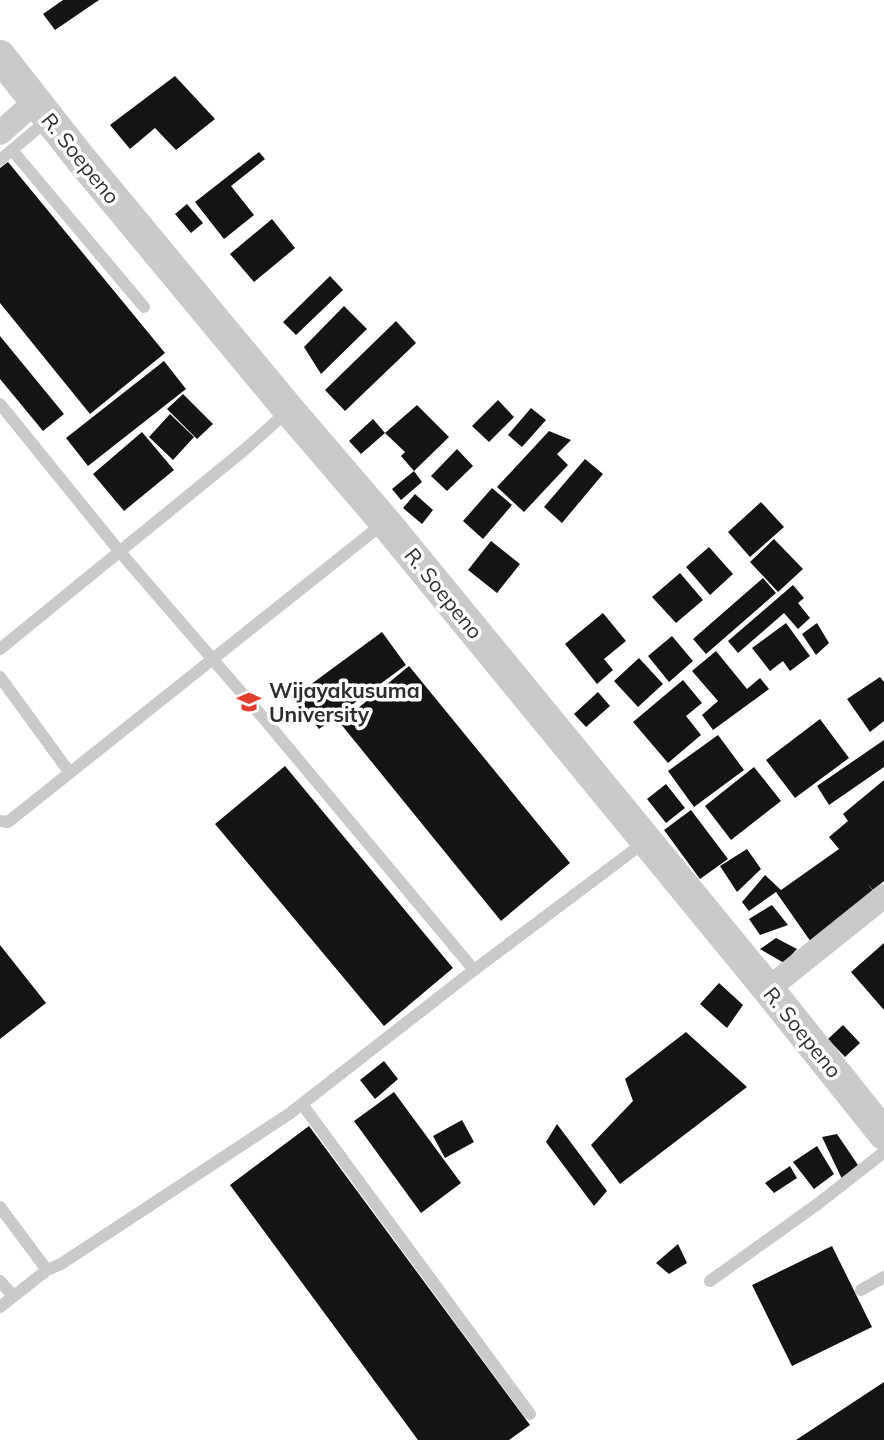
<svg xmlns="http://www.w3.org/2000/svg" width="884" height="1440" viewBox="0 0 884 1440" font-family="Mulish,sans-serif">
<rect width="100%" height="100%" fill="#fff"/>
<path fill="#141414" d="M63 0H99L55 30 43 14Z
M175 76 215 119 176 150 155 128 130 149 110 125Z
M259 152 265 159 231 186 254 215 224 239 195 202Z
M8 162 165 353 90 414 0 303V168Z
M187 204 203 223 191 233 175 214Z
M272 219 295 248 254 282 230 254Z
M330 276 343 290 296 335 283 322Z
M344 306 367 329 321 374 304 347Z
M396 321 416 343 345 411 325 390Z
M0 336 64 414 43 431 0 379Z
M164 361 186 389 88 466 66 438Z
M183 394 213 424 197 439 167 409Z
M498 400 514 417 489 442 472 426Z
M417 405 449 437 414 471 401 456 405 452 385 433 361 454 349 441 373 419 385 433Z
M531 408 546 420 522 447 508 435Z
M170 414 194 437 173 460 149 437Z
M549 431 571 440 557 454 568 465 524 512 497 487Z
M142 432 174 470 124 511 93 474Z
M457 449 473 466 447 491 431 476Z
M585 459 603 474 562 523 544 507Z
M414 471 422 482 401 500 392 489Z
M492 488 512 505 483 539 463 521Z
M415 494 433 510 422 524 403 508Z
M761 502 784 527 750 557 728 532Z
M774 539 803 569 778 592 750 562Z
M491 541 520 564 497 593 468 570Z
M709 547 733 574 710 595 686 567Z
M680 573 703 600 676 623 652 597Z
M763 578 776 593 706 654 693 639Z
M793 585 804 598 798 603 810 618 798 629 784 613 738 653 728 641Z
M603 613 626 641 604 659 613 670 597 684 565 644Z
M786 623 810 656 790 671 783 661 770 671 752 648Z
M817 623 829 643 816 655 802 634Z
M382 632 406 665 319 729 295 696Z
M672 636 693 661 669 682 648 656Z
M716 651 747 689 760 678 769 689 713 730 702 715 718 701 692 671Z
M639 658 663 684 638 707 614 681Z
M409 666 570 863 501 921 340 723Z
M880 677 884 682V721L870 732 847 699Z
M683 680 702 703 686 716 701 735 668 763 633 722Z
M598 692 610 706 586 727 574 714Z
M820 719 849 758 795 798 766 760Z
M718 735 744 770 694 807 668 771Z
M884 740V767L829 805 817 786Z
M285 766 453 968 384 1026 215 824Z
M754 767 781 801 731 840 705 806Z
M884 780V881L873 890 867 883 877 896 811 942 776 892 749 911 742 902 765 875 781 890 839 849 829 837 848 821 843 814Z
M666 784 685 808 666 823 647 799Z
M691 810 728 859 700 879 664 830Z
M747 849 761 869 737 892 720 866Z
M772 905 788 925 760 935 749 919Z
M776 938 797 949 784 963 760 949Z
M884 943V1010L851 972Z
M0 945 46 1003 0 1039Z
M719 983 743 1005 727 1028 700 1004Z
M843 1025 860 1043 845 1057 828 1039Z
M686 1032 747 1087 620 1184 591 1145 633 1101 625 1079Z
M384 1061 398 1079 375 1099 360 1080Z
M394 1092 461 1183 421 1213 354 1121Z
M462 1120 474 1142 445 1158 433 1136Z
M557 1124 607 1191 594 1206 546 1142Z
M309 1126 530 1425 509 1440H418L230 1185Z
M837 1134 860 1168 842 1179 822 1137Z
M817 1146 834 1174 814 1189 793 1162Z
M790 1166 797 1178 774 1193 765 1183Z
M678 1244 687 1263 669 1274 656 1263Z
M832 1246 872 1327 792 1366 752 1285Z
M884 1382V1440H796Z"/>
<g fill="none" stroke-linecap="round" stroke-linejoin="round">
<path stroke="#cacaca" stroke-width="12" d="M12 150 144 307
M0 160 50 118
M0 404 120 552 260 714 474 970 289 1114 61 1264 47 1270 0 1207
M0 649 243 451 289 410
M0 677 70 773
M0 821 8 822 385 522
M474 970 646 841
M302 1104 530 1414
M0 1281 13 1296
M710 1281 819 1203 884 1152
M861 1290 884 1277
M0 1307 47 1270"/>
<path stroke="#cacaca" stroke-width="24" d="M0 133 36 101
M768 989 884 896"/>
<path stroke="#cacaca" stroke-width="32" d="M0 56 80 158 289 410 385 522 768 989 884 1134"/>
</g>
<defs>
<g id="university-bare" transform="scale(1.89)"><path d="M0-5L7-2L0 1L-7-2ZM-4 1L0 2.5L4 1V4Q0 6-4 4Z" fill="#e33f30" stroke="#fff" stroke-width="2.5" paint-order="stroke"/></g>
</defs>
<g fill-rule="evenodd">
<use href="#university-bare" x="249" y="702"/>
</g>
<g text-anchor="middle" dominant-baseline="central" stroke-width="7" stroke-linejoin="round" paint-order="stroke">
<g font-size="21" fill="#2d2d2d" stroke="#fff">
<text transform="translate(81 158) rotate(51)">R. Soepeno</text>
<text transform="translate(444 593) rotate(51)">R. Soepeno</text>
<text transform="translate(803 1032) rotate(51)">R. Soepeno</text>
</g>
<g font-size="21" font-weight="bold" fill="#2d2d2d" stroke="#fff" text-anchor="start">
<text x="269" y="690">Wijayakusuma<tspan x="269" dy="24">University</tspan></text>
</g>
</g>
</svg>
